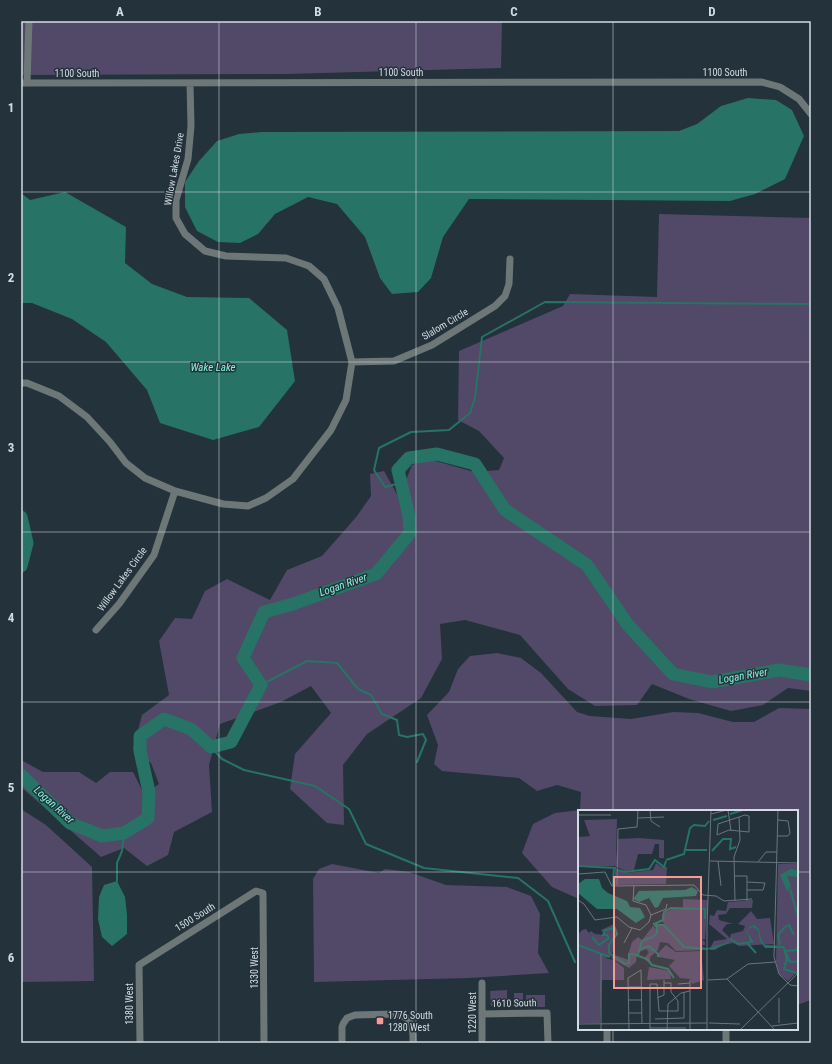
<svg xmlns="http://www.w3.org/2000/svg" width="832" height="1064" viewBox="0 0 832 1064" font-family="'Roboto Condensed',sans-serif">
<rect width="100%" height="100%" fill="#24323b"/>
<path fill="#514967" d="M21 21H502L501 68 287 74 21 75Z
M659 214 811 218V691L788 688 763 705 731 711 689 699 652 684 637 705 595 706 568 689 520 635 465 620 440 624 442 659 421 698 367 734 343 765 344 825 327 823 290 789 295 754 331 713 311 686 281 702 220 724 209 765 212 812 174 832 168 855 147 866 124 848 101 857C74 834 48 810 21 787V760L43 772H79L96 783 110 772H133L144 794 159 784 151 763 133 749 142 715 169 695 159 641 175 618 192 619 205 591 227 579 270 600 287 570 322 556 357 516 371 496 370 474 384 471 399 498 412 465 429 459 474 472 499 470 504 458 479 431 458 420 459 351 563 306 570 294 657 297Z
M497 653 521 658 541 673 577 712 590 716 631 719 673 712 698 713 733 722H754L779 708 811 709V1000L797 1005V811H579V899L552 887 522 853 533 824 555 813 580 810 581 792 557 785 537 791 519 778 442 771 434 764 438 745 427 715 449 692 458 669 470 656Z
M21 809 46 825 92 867 94 981 21 982Z
M332 864 379 873 385 869 409 872 446 885 507 887 531 896 540 914 538 953 549 973 469 978 314 982 313 879 319 869Z
M507 990V1005L491 1006 490 991Z
M514 993H523V1004H514Z
M526 995H545V1007H526Z"/>
<path fill="#277365" d="M748 98 776 100 792 110 804 136 785 179 755 194 730 201 469 199 443 237 431 278 418 292 392 294 380 278 365 237 337 204 308 197 275 214 258 234 240 243 218 242 197 231 185 207V182L199 161 217 141 239 134 261 132 679 131 697 124 721 106Z
M65 192 126 227 125 263 152 284 187 297 249 298 287 330 295 381 259 427 213 440 160 423 147 390 106 342 72 319 32 303H21V193L30 200Z
M117 881 125 897 127 915V934L112 946 102 937 98 919 99 897 104 885Z"/>
<g fill="none" stroke-linecap="round" stroke-linejoin="round">
<path stroke="#277365" stroke-width="2" d="M401 483 385 487 374 470 379 448 411 432 449 430 470 413 475 398 482 337 545 302 811 304
M261 685 307 661 337 663 358 689 371 695 382 714 397 720 399 735 407 737 423 734 426 740 417 762
M211 747 222 759 244 770 315 786 349 809 366 844 424 868 518 878 548 901 575 962
M117 881V863L122 851 124 833"/>
<path stroke="#277365" stroke-width="13" d="M21 517 27 543 21 566
M21 775 70 823 102 836 124 833 148 818 149 792 140 751V736L164 719 191 729 211 747 231 742 261 685 243 658 264 612 293 604 376 574 410 533 409 516 398 470 409 458 437 454 475 464 505 510 587 565 628 625 673 674 712 682 779 670 811 675"/>
<path stroke="#6e7778" stroke-width="7" d="M21 83 762 82 780 87 799 99 811 114
M27 83 29 21
M352 362 394 361 432 345 495 306 505 296 509 284 510 259
M21 383H27L59 396 87 417 110 442 126 463 145 478 175 491 223 504 248 506 266 498 293 479 331 430 346 400 352 362 338 308 324 279 309 266 286 258 226 256 205 251 185 234 176 218V200L188 159 191 126 190 83
M96 630 119 604 154 555 175 491
M482 1014 547 1013 548 1043
M726 1029V1043
M140 1043 139 965 256 891 263 893 264 1043
M342 1043V1027L343 1024 347 1018 355 1015 397 1014C414 1018 413 1028 413 1043
M482 1043V983
M607 1043V1029"/>
</g>
<path fill="none" stroke="#d2dbe1" stroke-width="1" stroke-opacity="0.55" d="M219 21V1043M416 21V1043M613 21V811M21 192H811M21 362H811M21 532H811M21 702H811M21 872H579M797 872H811M613 1029V1043"/>
<rect fill="#f59c96" stroke="#24323b" stroke-width="1.5" x="376" y="1017" width="8" height="8" rx="2"/>
<g text-anchor="middle" dominant-baseline="central" stroke-width="3" stroke-linejoin="round" paint-order="stroke">
<g font-size="10" fill="#d2dbe1" stroke="#24323b">
<text x="401" y="72">1100 South</text>
<text x="725" y="72">1100 South</text>
<text x="77" y="73">1100 South</text>
<text transform="translate(174 169) rotate(-80)">Willow Lakes Drive</text>
<text transform="translate(445 324) rotate(-31)">Slalom Circle</text>
<text transform="translate(122 579) rotate(-54)">Willow Lakes Circle</text>
<text transform="translate(195 917) rotate(-32)">1500 South</text>
<text transform="translate(254 968) rotate(-90)">1330 West</text>
<text transform="translate(514 1003) rotate(-1)">1610 South</text>
<text transform="translate(129 1004) rotate(-90)">1380 West</text>
<text transform="translate(472 1013) rotate(-90)">1220 West</text>
</g>
<g font-size="10" fill="#d2dbe1" stroke="#24323b" text-anchor="start">
<text x="388" y="1015">1776 South<tspan x="388" dy="12">1280 West</tspan></text>
</g>
<g font-size="11" font-style="italic" fill="#85f3dc" stroke="#24323b">
<text x="213" y="367">Wake Lake</text>
<text transform="translate(343 585) rotate(-19)">Logan River</text>
<text transform="translate(743 676) rotate(-10)">Logan River</text>
<text transform="translate(54 805) rotate(42)">Logan River</text>
</g>
</g>
<g transform="translate(578 810)">
<rect width="220" height="220" fill="#24323b"/>
<path d="M39 9 38 49 40 29 61 28 86 30V48H81V34H77L74 44H60L56 60 47 61 37 56H0V27L12 26 6 10ZM78 53 83 57H89L88 74 37 75V58L48 63 75 60ZM200 54H220V161L210 171 201 164 198 152ZM105 89 130 90 127 129 124 130 127 132V135H124L127 140 98 141 90 133 82 132 80 140 72 147V153L66 149 71 142 68 139 59 143 58 152 51 158 33 148 34 144 32 147 27 148 36 150 46 158V170H24L22 213H0V125L4 120 8 119 11 123 13 121 17 124 27 125 23 120 36 114 35 119 38 124 34 144 51 150 50 145 54 132 60 127 64 130 75 116 78 119 81 115 88 116 84 111V104L96 98H105ZM175 90 174 98H152L148 104 140 105 141 110 155 114H149L144 120 152 128 153 124 165 121 167 116 160 114 173 101 179 109 192 108 196 134 161 136 155 133 145 135 137 140H131L136 131 149 129 131 114 132 105 136 106 139 100 148 101 150 92ZM88 135 98 142 123 141 126 170 114 174 112 169 102 168 91 156 97 150 81 147V142ZM71 157 92 161 93 169 69 170Z" fill="#514967"/>
<path d="M212 59 219 60 220 67 209 66 213 76 209 81 202 65ZM7 69H21L24 78 30 83 49 91 52 97 62 98 67 107 58 113 39 99H19L0 83V74ZM114 77 120 81 118 86 85 88 80 97 77 98 71 88 61 92 55 89 61 81 107 80ZM176 115 181 119 183 129 187 135 206 136 213 151H218L220 147V152L214 153 208 151 205 138H187L182 131 180 120 175 117 170 119V123L176 132 161 135 152 130 149 134 136 139H127L148 133 153 128 161 133 172 131 169 121 171 117Z" fill="#277365"/>
<path fill="none" stroke="#277365" stroke-width="2" d="M152 4 165 0M135 10 149 6M108 40H129M134 41 145 29H153L152 39 158 37M88 50 106 44 112 18 116 15 127 16 131 11M0 56 38 58M40 60 47 62 71 59 77 50 86 57 88 51M35 75 36 57M212 79 220 107M78 117 76 114 85 110 86 102 93 98 127 99V109M207 117 211 115 216 125M14 127 21 135 31 128 29 125H25L27 120 37 118 39 124 31 135V143L47 154 51 153V144L60 145 64 131 75 127 79 123V115H86L106 137 130 139M169 133 178 143M0 135 32 147M202 135 200 125 207 117M63 139 71 136 80 144V147M208 141 218 140 220 136M58 145 69 149 74 155 90 159 96 168M209 148 206 159 219 163"/>
<path fill="none" stroke="#6a767d" stroke-width="1" d="M72 0 73 11 82 17M150 0 153 21M200 0 196 147 201 164 212 175 220 176M133 4 149 0M0 5H33M167 5 171 6V22L151 20 139 25 140 14ZM60 8 86 7M199 26H210L212 23 210 11 200 10M132 51 220 53M140 51 143 76M180 52 188 42H199M0 64 27 62 34 76 116 75 125 85 138 86 146 91 174 89M156 66H169V91M39 75 40 19 59 17 60 0M169 80H185L187 73 169 72M0 90 6 94 17 110 39 107 51 117 62 120 71 112 73 105 68 95 55 91 56 75M157 91 156 47 162 30 161 7M73 105 88 99 89 94M46 133 54 118M23 144V220M149 169 197 220M112 170V220M130 170 149 169 170 154 197 152M100 174 112 173M51 177H64M79 188 86 185V170M201 188V213M51 190H64M51 203H64M77 209 106 208V182M131 213 162 214M0 214 129 213M194 216 220 213M72 218H108M51 220 50 168 63 160 64 214M72 220V174H79L81 201H100V191L93 182V173H86M89 220 90 194 103 183 112 181M129 220V117L133 0M162 220 220 163"/>
<path fill="#f59c96" fill-opacity="0.15" stroke="#f59c96" stroke-width="2" d="M36 67H123V178H36Z"/>
<rect width="220" height="220" fill="none" stroke="#d2dbe1" stroke-width="2"/>
</g>
<rect width="832" height="1064" fill="none" stroke="#24323b" stroke-width="44"/>
<rect x="22" y="22" width="788" height="1020" fill="none" stroke="#d2dbe1" stroke-width="1.5"/>
<g font-size="13" text-anchor="middle" font-weight="bold" fill="#d2dbe1">
<text x="120" y="16">A</text>
<text x="318" y="16">B</text>
<text x="514" y="16">C</text>
<text x="712" y="16">D</text>
<text x="11" y="112">1</text>
<text x="11" y="282">2</text>
<text x="11" y="452">3</text>
<text x="11" y="622">4</text>
<text x="11" y="792">5</text>
<text x="11" y="962">6</text>
</g>
</svg>
